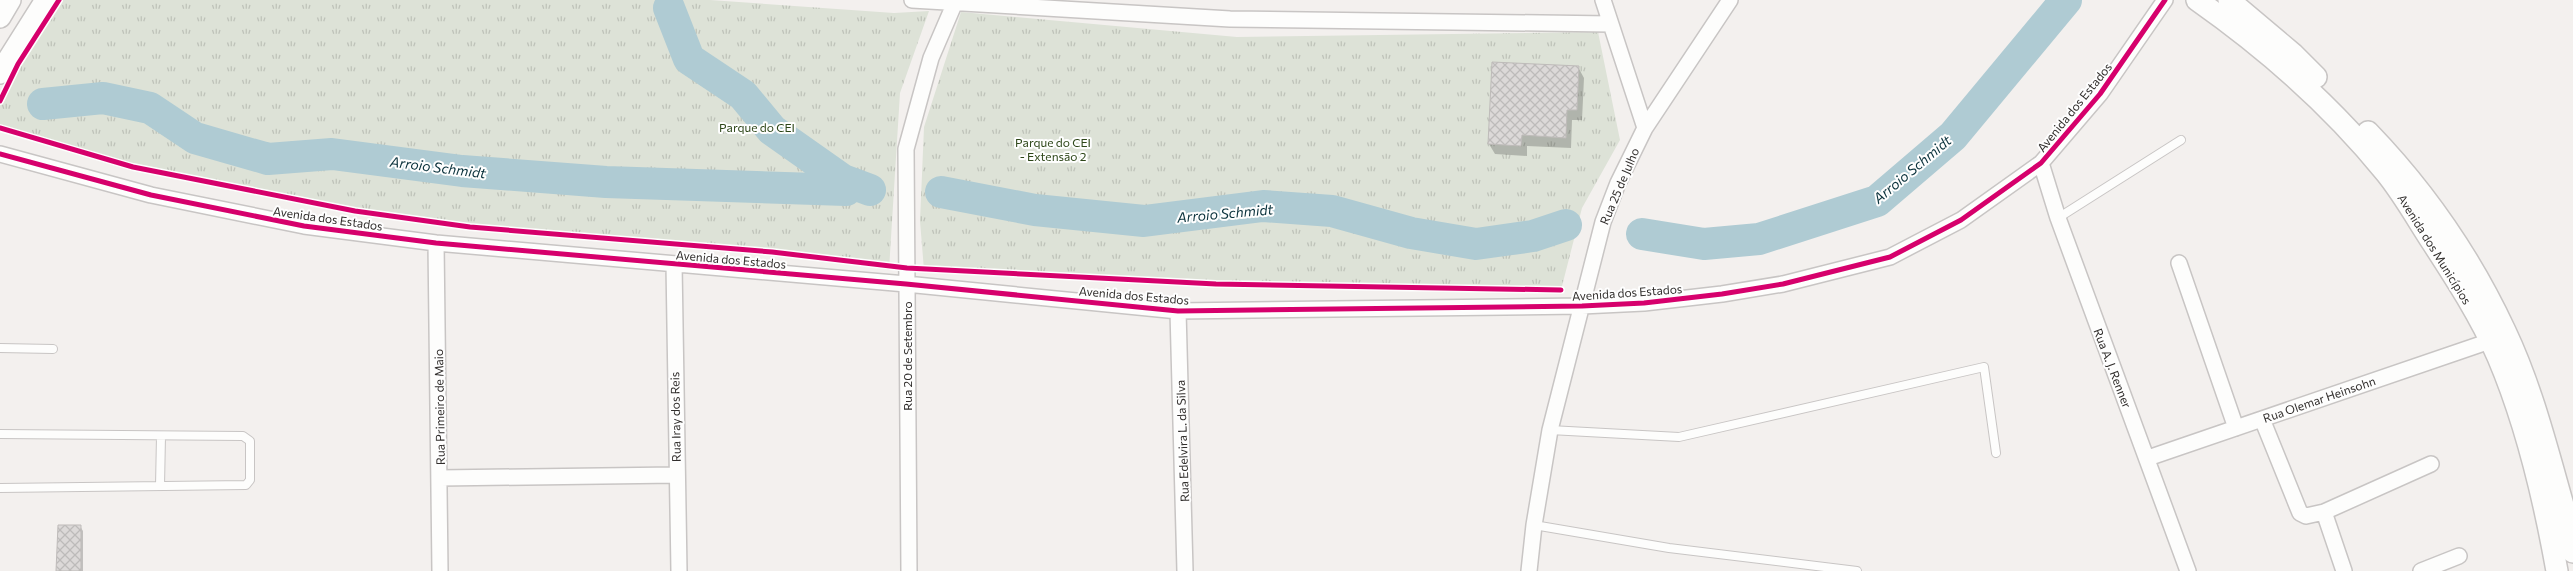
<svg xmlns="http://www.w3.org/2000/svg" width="2573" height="571" viewBox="0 0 2573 571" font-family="Commissioner,sans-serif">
<defs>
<pattern id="park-tufts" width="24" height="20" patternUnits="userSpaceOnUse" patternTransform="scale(1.25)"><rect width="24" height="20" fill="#dde2d7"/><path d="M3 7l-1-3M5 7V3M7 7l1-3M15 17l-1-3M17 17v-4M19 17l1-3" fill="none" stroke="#bec2b9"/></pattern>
<pattern id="building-cross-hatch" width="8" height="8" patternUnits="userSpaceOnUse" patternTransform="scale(1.25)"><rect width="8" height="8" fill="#dcd9d8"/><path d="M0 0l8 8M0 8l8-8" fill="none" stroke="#bdbbba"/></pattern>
</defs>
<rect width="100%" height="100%" fill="#f3f0ee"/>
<path fill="url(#park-tufts)" d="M59 0H710L894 13 929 11 900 93 889 270 772 252 470 227 348 209 100 160 0 128V100L18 64Z
M961 12 1237 37 1598 32 1620 140 1582 208 1561 290C1348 289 1136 283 924 270L920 221 924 127Z"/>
<path fill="#0003" d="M1578 67 1584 78 1582 120H1572L1571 148 1527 146V156L1495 154 1489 144Z
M80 526 83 531V571H57Z"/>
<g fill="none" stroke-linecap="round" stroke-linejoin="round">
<path stroke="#afcbd3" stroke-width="32" d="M669 8 689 59 743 95 772 130 843 180 870 190
M43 104 103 98 150 108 195 138 268 159 332 154 462 171 606 182 846 190
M941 192 1035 210 1144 221 1263 206 1332 211 1411 233 1476 244 1533 236 1566 225
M1642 234 1704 244 1759 239 1877 201 1953 136 2066 0"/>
</g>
<path fill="url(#building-cross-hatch)" stroke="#bebbb9" d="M1492 62 1579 66 1577 110H1567L1566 138 1522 135 1521 146 1488 144Z
M58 525H81V571H56Z"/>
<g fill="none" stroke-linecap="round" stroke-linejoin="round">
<g stroke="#c8c5c4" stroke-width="10">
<path id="service" d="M2058 218 2181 140
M0 348 53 349
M1550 430 1679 437 1984 367 1996 453
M0 434 243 436 250 441V480L246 485 0 488
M160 486 161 436
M1534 525 1669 548 1857 571"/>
</g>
<g stroke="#c8c5c4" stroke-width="18">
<path id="minor" d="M912 0 1230 19 1610 24
M1603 0 1645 128
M0 154 151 195 304 226 436 243 906 284 1178 311 1582 306 1644 303 1722 294 1783 284 1890 257 1961 220 2041 163 2100 94 2165 0
M2041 163 2058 218 2188 571
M436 243 440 571
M2179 263 2236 428
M674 264 679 571
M1178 311 1185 571
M2262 419 2300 513 2306 516 2324 512 2344 571
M2148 458 2490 341 2499 336
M440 478 676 475
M2324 512 2431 464
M909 571 906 149 931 58 956 0
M1529 571 1534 525 1550 430 1603 222 1618 183 1645 128 1730 0
M2421 571 2459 556"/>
</g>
<g stroke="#c8c5c4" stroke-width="24">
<path id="secondary" d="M2197 0C2268 50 2331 105 2386 173 2403 194 2417 219 2432 242 2456 279 2480 316 2498 357 2527 425 2544 498 2557 571
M2229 0 2293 54 2316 77
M0 17 10 0
M0 73 46 0
M2368 132C2424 190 2471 258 2505 331 2535 394 2551 466 2571 533L2573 552"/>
</g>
<use href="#service" stroke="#fdfdfc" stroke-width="8"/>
<use href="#minor" stroke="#fdfdfc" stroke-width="15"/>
<use href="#secondary" stroke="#fdfdfc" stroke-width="21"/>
<g stroke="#fefefe" stroke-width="8">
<path id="cycleway" d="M0 101 18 64 59 0
M0 128 133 167 355 211 470 227 772 252 907 268 1216 284 1561 290
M0 154 151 195 304 226 436 243 906 284 1178 311 1582 306 1644 303 1722 294 1783 284 1890 257 1961 220 2041 163 2100 94 2165 0"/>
</g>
<use href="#cycleway" stroke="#d6006c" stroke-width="5"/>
</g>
<g text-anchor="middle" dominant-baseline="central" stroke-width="4" stroke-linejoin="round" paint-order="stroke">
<g font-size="12" fill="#312e2c" stroke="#fefefe">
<text transform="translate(2074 107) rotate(-51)">Avenida dos Estados</text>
<text transform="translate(1619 186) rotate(-67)">Rua 25 de Julho</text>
<text transform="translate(328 218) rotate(8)">Avenida dos Estados</text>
<text transform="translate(2435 249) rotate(58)">Avenida dos Municípios</text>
<text transform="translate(731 259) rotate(5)">Avenida dos Estados</text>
<text transform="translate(1627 292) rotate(-4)">Avenida dos Estados</text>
<text transform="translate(1134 295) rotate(5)">Avenida dos Estados</text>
<text transform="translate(907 356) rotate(-90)">Rua 20 de Setembro</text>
<text transform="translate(2113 368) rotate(69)">Rua A. J. Renner</text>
<text transform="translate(2319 399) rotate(-19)">Rua Olemar Heinsohn</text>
<text transform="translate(439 407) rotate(-91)">Rua Primeiro de Maio</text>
<text transform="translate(675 417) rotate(-91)">Rua Iray dos Reis</text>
<text transform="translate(1182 441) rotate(-92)">Rua Edelvira L. da Silva</text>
</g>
<g font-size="12" fill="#2d4618" stroke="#fefefe">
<text x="757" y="127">Parque do CEI</text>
<text x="1053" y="142">Parque do CEI<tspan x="1053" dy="14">- Extensão 2</tspan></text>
</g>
<g font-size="14" font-style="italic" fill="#08303a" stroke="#fefefe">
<text transform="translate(438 167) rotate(7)">Arroio Schmidt</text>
<text transform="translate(1912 169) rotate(-40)">Arroio Schmidt</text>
<text transform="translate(1225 213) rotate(-5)">Arroio Schmidt</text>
</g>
</g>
</svg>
